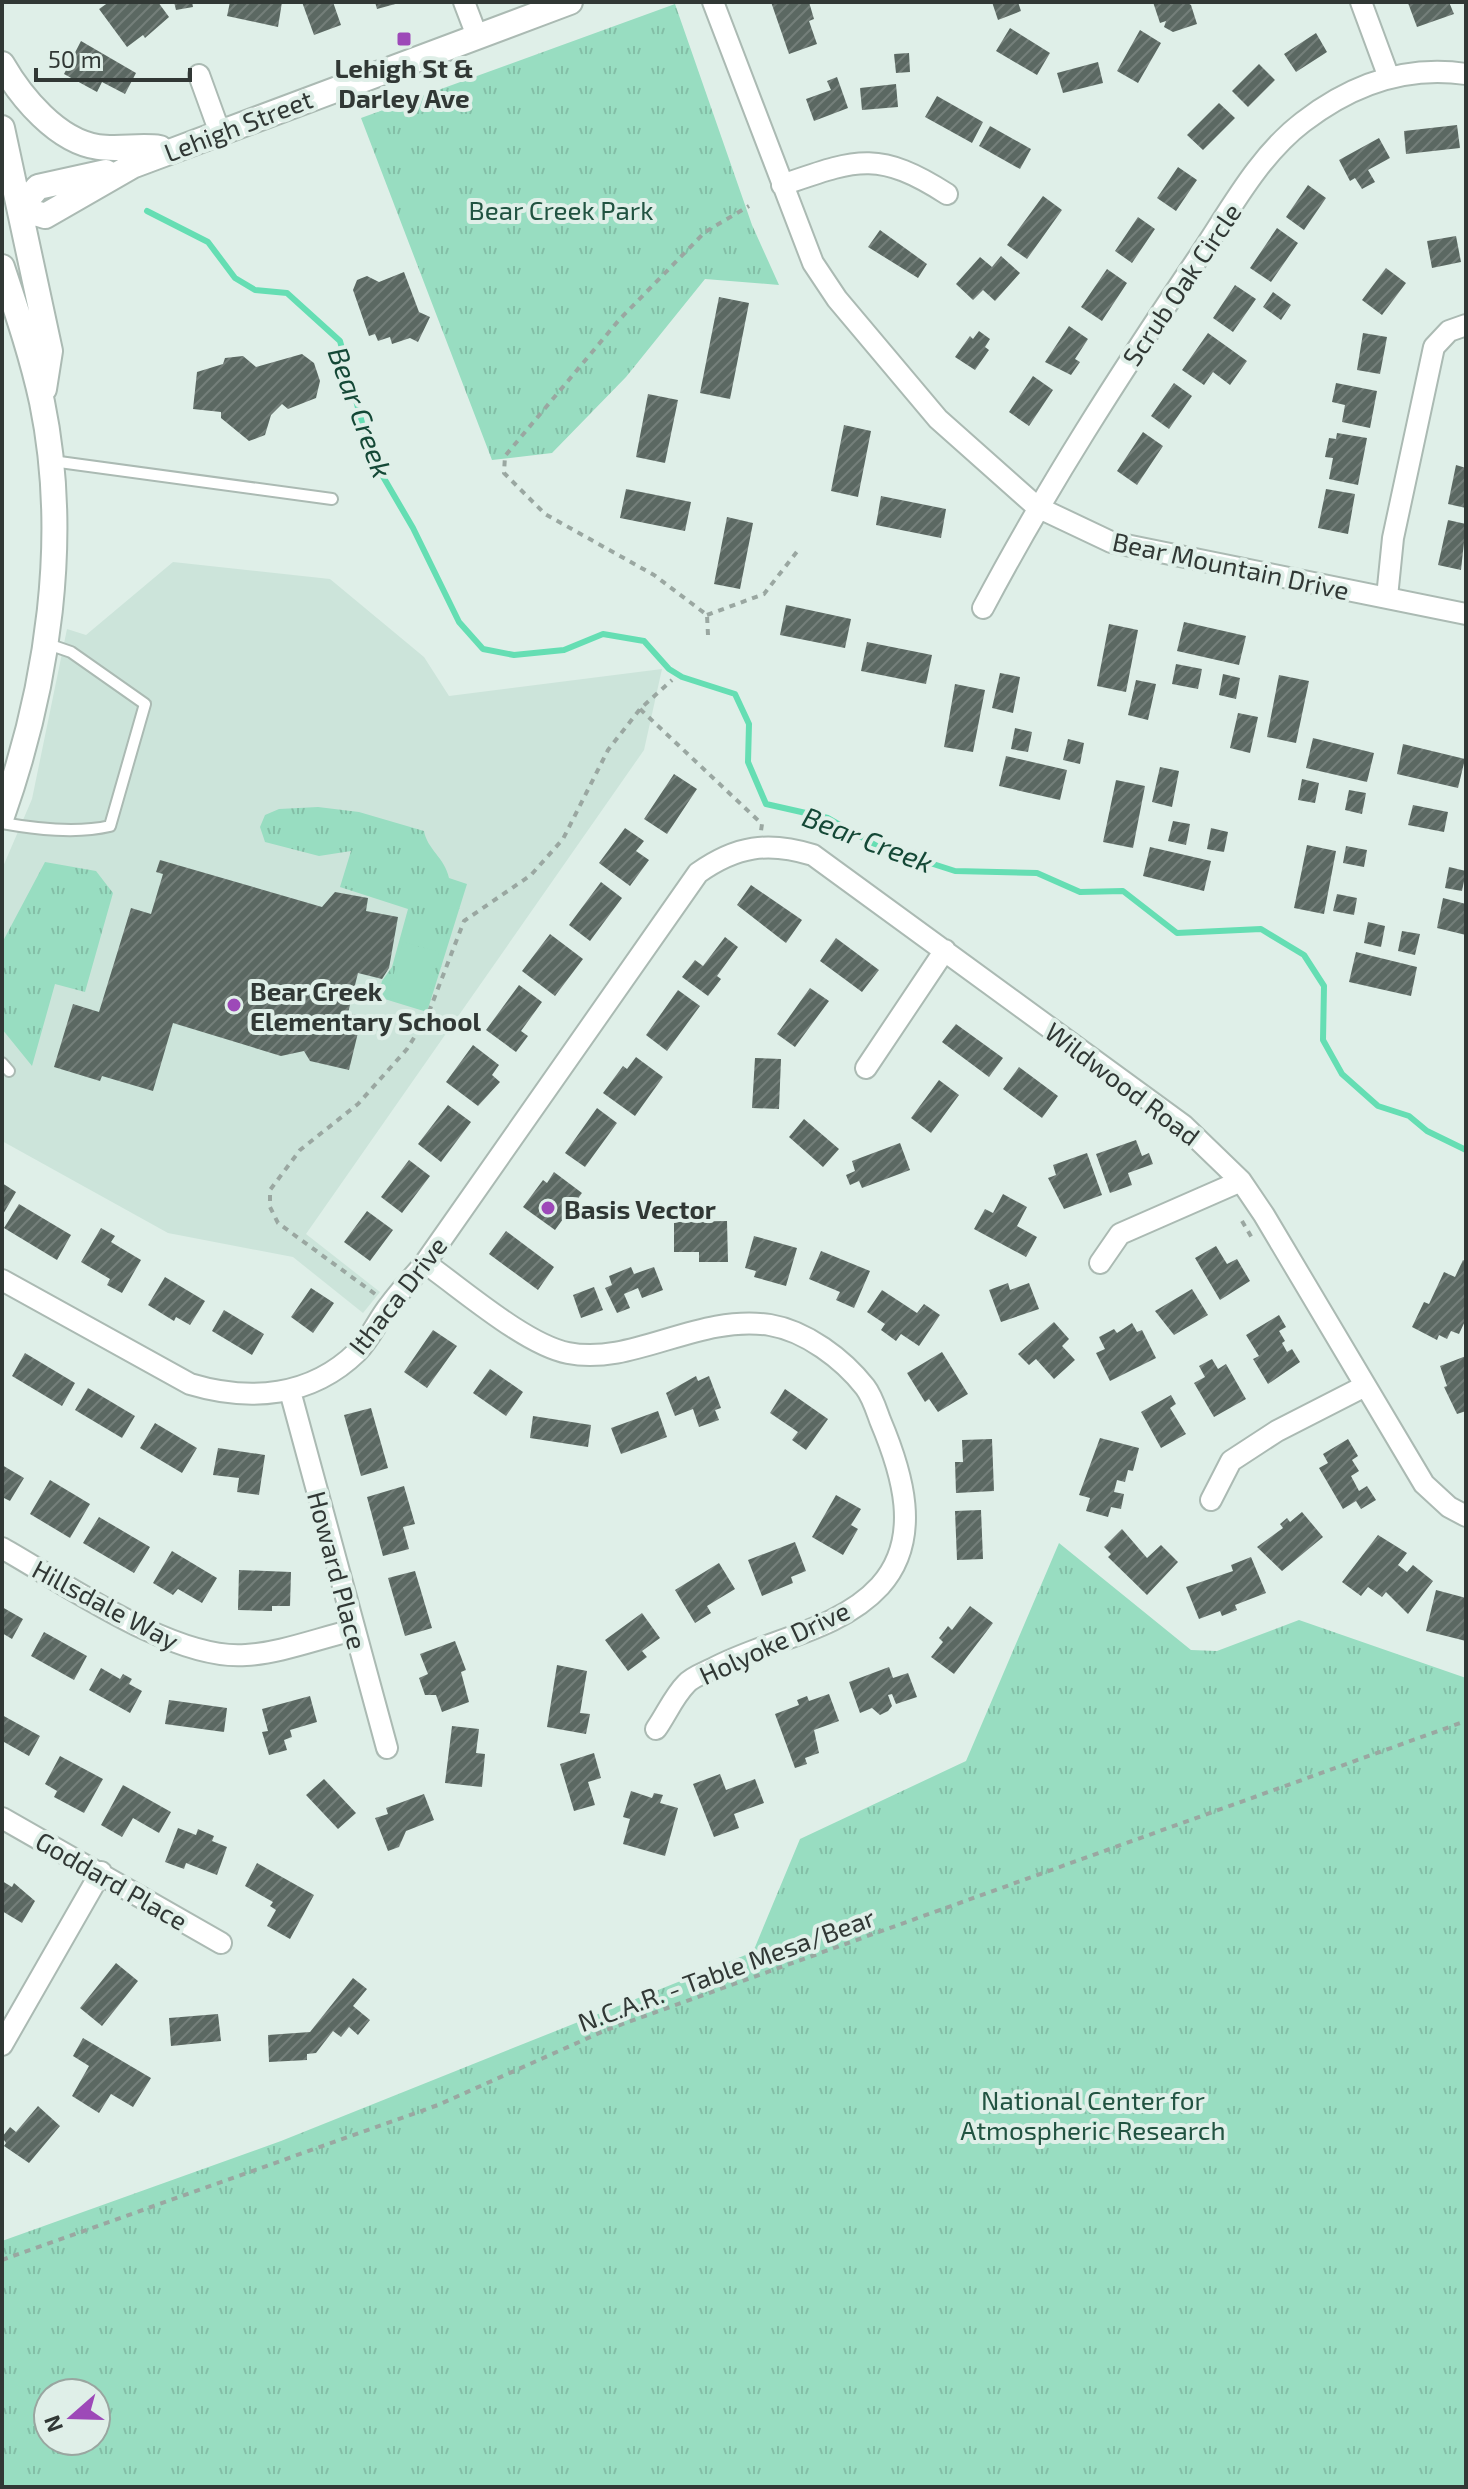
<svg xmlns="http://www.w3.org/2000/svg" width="1468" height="2489" viewBox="0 0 1468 2489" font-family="'Exo 2',sans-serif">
<defs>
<pattern id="grass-tufts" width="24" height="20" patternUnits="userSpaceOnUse" patternTransform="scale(2)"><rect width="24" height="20" fill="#98ddc1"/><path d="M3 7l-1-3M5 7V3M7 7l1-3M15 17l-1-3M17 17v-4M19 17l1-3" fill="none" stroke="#83bea6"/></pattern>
<pattern id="building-hatch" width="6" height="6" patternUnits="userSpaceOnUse" patternTransform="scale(2)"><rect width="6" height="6" fill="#5b6862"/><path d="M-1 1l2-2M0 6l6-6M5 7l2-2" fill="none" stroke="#747f7a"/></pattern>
</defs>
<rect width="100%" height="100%" fill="#dfefe8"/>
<path fill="#cce4da" d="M173 562 330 579 424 657 449 696 662 669 644 750 306 1234 380 1292 363 1313 293 1257 168 1233 2 1141V869L32 799 67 629 86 635Z"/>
<path fill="url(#grass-tufts)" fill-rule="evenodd" d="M675 4 752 225 779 285 705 279 626 377 552 453 492 460 361 118Z
M318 807 359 812 424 831C427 849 445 858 449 878L467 884 427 1012 378 997 382 981 392 967 408 909 340 887 351 851 319 856 265 842 260 827 265 815 279 809Z
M45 862 96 871 113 893 85 992 55 984 32 1066 2 1029V943Z
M1059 1543 1191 1650 1217 1651 1299 1620 1466 1678V2487H2V2241L281 2141 753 1952 800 1839 966 1761ZM48 2393H96V2441H48Z"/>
<path fill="#98ddc1" d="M403 942 439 952 424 1008 387 997Z"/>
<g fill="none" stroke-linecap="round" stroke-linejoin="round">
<path stroke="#65deb3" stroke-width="6" d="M147 211 208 242 235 278 255 290 287 293 340 341 371 456 413 528 459 622 483 649 514 655 564 650 603 634 644 641 669 669 682 677 735 694 749 724 748 762 766 804 828 818 877 846 955 871 1037 873 1080 892 1123 891 1177 933 1261 929 1304 955 1324 986 1323 1040 1342 1074 1378 1106 1409 1116 1427 1131 1466 1150"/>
</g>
<path fill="url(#building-hatch)" d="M109 2H158L169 17 145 38 143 35 127 47 99 9Z
M174 2H192L193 7 176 10Z
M230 2H282L278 27 227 16Z
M302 2H333L341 25 314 35Z
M375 2H399V3L377 9Z
M771 2H809L814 19 809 21 817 44 789 54Z
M992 2H1018L1021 11 998 20Z
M1153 2H1186L1191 5 1197 24 1173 32 1164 27 1166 21 1160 23Z
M1449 2 1454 14 1417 27 1408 3Z
M1010 28 1050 53 1037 75 996 51Z
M1140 30 1161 43 1138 83 1117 71Z
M1316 33 1327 52 1296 72 1284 54Z
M81 41 136 73 125 94 102 82 97 92 64 74Z
M909 53 910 72 896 73 894 54Z
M1098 62 1103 83 1063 93 1057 73Z
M1259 64 1275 80 1248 107 1232 91Z
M837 77 848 108 814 121 806 99 831 90 827 81Z
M896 84 898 107 862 110 860 88Z
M937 96 983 122 972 143 925 117Z
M1219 103 1235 118 1203 150 1187 135Z
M1457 125 1460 148 1406 154 1404 131Z
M990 126 1031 149 1020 169 979 146Z
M1379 138 1390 158 1368 170 1375 182 1362 189 1355 178 1350 181 1339 160Z
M1178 167 1197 180 1176 211 1157 198Z
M1308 185 1326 198 1304 230 1286 217Z
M1043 196 1062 210 1027 259 1007 245Z
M1138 217 1155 229 1132 263 1115 251Z
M1277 228 1298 243 1271 282 1250 268Z
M880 230 927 264 918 278 868 247Z
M1456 236 1461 262 1432 268 1427 241Z
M1001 256 1020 273 995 301 983 290 973 300 956 284 980 257 992 267Z
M1386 268 1406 283 1382 315 1362 300Z
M1107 269 1127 283 1102 321 1081 307Z
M404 272 419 312 430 317 418 342 410 338 392 344 390 337 378 341 375 334 369 336 353 290 357 280 367 276 379 282Z
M1235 285 1256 299 1233 332 1213 318Z
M1273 292 1291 305 1281 320 1263 307Z
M719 297 749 303 730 399 700 393Z
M1069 326 1088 339 1075 359 1080 362 1071 375 1045 362Z
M979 331 990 339 985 347 989 350 975 370 955 357 970 336 973 339Z
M1208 333 1247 361 1230 385 1213 372 1204 385 1182 370Z
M1363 333 1387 337 1380 374 1357 370Z
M302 354 314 363 320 381 316 398 288 409 282 404 271 415 265 435 249 441 221 418V412L193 409 197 372 223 364 225 358 243 356 256 367Z
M1033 376 1053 390 1029 426 1009 412Z
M1174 383 1192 396 1169 429 1151 416Z
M1336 383 1377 391 1370 428 1342 422 1345 405 1332 402Z
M648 394 678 400 665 463 636 457Z
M844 425 871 431 858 497 831 491Z
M1143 432 1163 446 1137 485 1117 471Z
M1337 433 1367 438 1358 485 1329 479 1333 458 1325 457 1329 438 1336 439Z
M1456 465 1466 468V508L1448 504Z
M626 489 691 502 685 531 620 518Z
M1326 489 1355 494 1348 534 1318 528Z
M881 496 946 509 941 538 876 525Z
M727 517 753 523 740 589 714 584Z
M1448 520 1466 524 1461 570 1438 565Z
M786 605 851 619 845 648 780 635Z
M1184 622 1246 636 1239 665 1177 651Z
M1109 624 1138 630 1126 692 1097 686Z
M867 642 932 655 926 684 861 671Z
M1176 664 1202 669 1198 689 1172 684Z
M1000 673 1020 677 1013 713 992 708Z
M1223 674 1240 678 1236 699 1219 695Z
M1279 675 1309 681 1296 743 1267 737Z
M1136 680 1156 684 1148 720 1128 715Z
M955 684 985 690 973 752 944 747Z
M1238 713 1258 717 1250 753 1230 748Z
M1015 728 1032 732 1028 752 1011 749Z
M1313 738 1374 753 1367 782 1306 768Z
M1068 739 1084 743 1080 764 1063 760Z
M1403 744 1465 759 1458 788 1397 774Z
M1006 756 1067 770 1060 800 999 786Z
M1160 767 1179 771 1172 807 1152 802Z
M674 774 697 789 667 834 644 819Z
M1302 779 1319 783 1315 803 1298 800Z
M1116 780 1145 786 1133 848 1103 842Z
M1349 790 1366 793 1362 814 1345 810Z
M1413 805 1448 812 1444 832 1408 825Z
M1173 821 1190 824 1186 845 1168 841Z
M625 828 644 841 636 851 649 860 630 886 599 863Z
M1211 828 1228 832 1224 852 1207 849Z
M1307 845 1336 851 1324 914 1294 908Z
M1346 846 1367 850 1364 867 1343 863Z
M1150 847 1211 861 1204 891 1143 876Z
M160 860 322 907 335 892 368 898 366 911 398 917 389 968 382 979 358 973 348 1013 362 1016 349 1070 310 1061 304 1051 281 1056 173 1023 153 1091 102 1076 100 1081 54 1067 73 1004 99 1012 131 908 151 914 163 874 156 872Z
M1449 867 1466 871 1462 891 1445 888Z
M601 882 622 898 590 941 569 925Z
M751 885 802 920 786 943 737 905Z
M1337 894 1357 898 1354 915 1333 911Z
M1443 898 1466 904V935L1437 928Z
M1368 922 1385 926 1381 947 1364 943Z
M1402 931 1420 934 1415 955 1398 951Z
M550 934 583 959 555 996 522 971Z
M725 937 738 947 717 976 721 979 708 996 682 977 695 960 703 966Z
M836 938 879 970 862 992 820 961Z
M1356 952 1417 967 1411 996 1349 982Z
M519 985 542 1002 521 1031 528 1036 516 1052 486 1030Z
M810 988 829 1001 795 1047 777 1034Z
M678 990 700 1006 667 1051 646 1035Z
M956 1024 1003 1058 989 1077 942 1042Z
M473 1045 499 1065 492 1075 500 1082 478 1106 446 1082Z
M636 1057 663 1077 635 1116 603 1093 623 1066 627 1069Z
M755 1058 781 1059 779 1109 752 1108Z
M1019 1067 1058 1096 1042 1118 1003 1089Z
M939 1080 959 1095 931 1133 911 1118Z
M448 1105 471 1122 441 1162 418 1144Z
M597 1108 617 1123 585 1167 565 1153Z
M804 1119 839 1149 823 1167 789 1137Z
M1136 1140 1142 1156 1149 1153 1153 1164 1128 1173 1132 1185 1110 1193 1096 1154Z
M900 1143 910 1170 862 1188 859 1181 850 1185 846 1175 855 1171 852 1161Z
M1087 1153 1102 1195 1064 1209 1048 1178 1056 1175 1053 1165Z
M409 1160 430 1176 402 1213 381 1197Z
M554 1172 582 1193 555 1230 523 1207 543 1180 547 1183Z
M2 1183 16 1192 2 1216Z
M1003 1194 1027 1207 1017 1226 1037 1237 1026 1257 974 1229 985 1209 993 1213Z
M19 1204 71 1235 57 1260 4 1228Z
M367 1211 393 1230 370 1261 344 1242Z
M727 1221 728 1262H699V1252H674V1222Z
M101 1228 115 1236 111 1242 141 1260 122 1293 107 1285 110 1279 81 1262Z
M506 1231 554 1267 538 1290 489 1254Z
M754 1236 797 1248 786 1286 754 1277 756 1271 745 1268Z
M1216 1246 1227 1264 1237 1259 1250 1281 1220 1300 1195 1258Z
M821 1251 870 1271 854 1308 836 1300 840 1292 809 1279Z
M1463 1260 1466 1262V1319L1459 1334 1451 1331 1447 1339 1439 1335 1437 1340 1412 1327 1424 1302 1429 1304 1444 1272 1455 1277Z
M631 1267 634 1274 654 1267 663 1290 642 1298 638 1288 624 1294 630 1308 617 1313 605 1288 612 1285 609 1276Z
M165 1277 205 1301 190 1325 176 1317 174 1321 148 1305Z
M1008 1283 1010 1290 1029 1283 1039 1309 1001 1322 989 1290Z
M594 1287 603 1310 581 1318 573 1295Z
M311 1288 334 1303 313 1333 291 1317Z
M1192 1289 1208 1315 1174 1335 1155 1311Z
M882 1290 917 1313 924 1304 940 1315 919 1346 901 1334 896 1341 881 1330 885 1324 867 1312Z
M224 1310 264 1334 252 1355 212 1331Z
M1279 1315 1286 1327 1279 1331 1285 1341 1282 1343 1287 1352 1292 1349 1300 1362 1268 1384 1253 1359 1259 1356 1246 1335Z
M1054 1322 1069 1339 1062 1346 1075 1360 1054 1379 1036 1359 1029 1365 1018 1354Z
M1132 1323 1137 1332 1142 1330 1156 1358 1110 1381 1096 1353 1105 1349 1099 1337 1114 1329 1117 1333Z
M433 1330 457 1346 427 1388 404 1372Z
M942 1352 968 1394 938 1412 929 1399 925 1402 907 1373Z
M25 1353 75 1383 62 1406 12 1376Z
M1466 1356V1411L1457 1414 1444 1387 1447 1386 1440 1366Z
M1212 1359 1218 1369 1226 1364 1246 1399 1214 1417 1194 1383 1205 1377 1199 1366Z
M490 1369 523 1392 506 1416 473 1393Z
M696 1376 698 1381 709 1376 721 1408 715 1410 719 1420 699 1427 693 1409 675 1416 666 1393Z
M88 1388 135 1416 122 1438 75 1410Z
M785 1389 828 1419 806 1450 792 1440 798 1432 770 1413Z
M1171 1395 1176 1404 1170 1408 1186 1434 1161 1448 1141 1412Z
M371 1408 388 1468 361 1476 344 1415Z
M658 1411 667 1437 621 1454 611 1428Z
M533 1416 591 1425 588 1447 530 1438Z
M155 1423 197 1448 182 1473 140 1448Z
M1100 1438 1139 1448 1133 1471 1128 1470 1125 1482 1117 1480 1114 1492 1124 1494 1121 1509 1111 1507 1108 1517 1086 1511 1090 1498 1079 1495Z
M992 1439 994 1491 956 1493 955 1462H963L962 1440Z
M1348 1439 1358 1456 1352 1460 1359 1471 1351 1476 1359 1491 1367 1486 1376 1500 1361 1509 1356 1501 1343 1509 1319 1468 1328 1463 1323 1454Z
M218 1448 265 1455 259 1495 237 1492 239 1478 213 1475Z
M2 1465 24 1478 10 1501 2 1497Z
M50 1480 90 1504 70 1538 30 1514Z
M404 1486 415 1524 403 1527 409 1549 383 1556 367 1497Z
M836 1495 861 1509 851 1525 858 1529 843 1555 812 1537Z
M981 1510 983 1559 957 1560 955 1511Z
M1302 1512 1323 1537 1282 1571 1257 1547 1283 1528 1280 1524 1287 1518 1290 1522Z
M99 1517 150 1547 134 1573 83 1543Z
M1122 1529 1147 1558 1161 1545 1178 1562 1147 1595 1108 1557 1111 1554 1104 1547Z
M1378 1535 1407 1553 1398 1565 1407 1572 1413 1565 1433 1581 1408 1614 1386 1592 1382 1597 1368 1587 1361 1596 1342 1582Z
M795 1542 806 1571 791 1577 793 1583 762 1596 748 1560Z
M172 1551 217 1578 202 1603 178 1589 173 1595 153 1583Z
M1251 1557 1266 1593 1235 1605 1237 1610 1222 1616 1220 1611 1199 1619 1186 1587 1233 1571 1231 1565Z
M719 1563 735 1589 707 1606 711 1613 695 1623 675 1590Z
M239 1570 291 1572 290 1606H272V1611L238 1610Z
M415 1571 432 1628 405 1636 388 1578Z
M1436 1590 1466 1598V1641L1426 1631Z
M970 1606 993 1623 954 1674 931 1657 943 1642 939 1638 948 1626 952 1630Z
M2 1607 23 1619 12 1639 2 1633Z
M642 1613 660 1638 642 1651 647 1657 628 1671 605 1640Z
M44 1632 87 1656 74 1680 31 1656Z
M455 1641 466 1670 461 1672 469 1702 442 1712 436 1695H425L419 1678 428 1674 420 1654Z
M557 1665 587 1671 580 1713 590 1714 586 1734 547 1727Z
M889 1667 893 1678 908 1673 917 1697 896 1704 892 1694 888 1695 892 1706 888 1711 880 1715 872 1708 860 1713 849 1682Z
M101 1668 120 1679 123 1674 132 1679 129 1684 142 1691 130 1713 89 1690Z
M829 1694 839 1721 814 1730 819 1753 805 1758 807 1764 795 1768 775 1714 799 1705 797 1700 807 1696 809 1701Z
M310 1696 317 1722 290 1730 292 1737 284 1740 287 1750 269 1755 262 1732 268 1731 262 1709Z
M169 1700 227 1708 224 1732 165 1724Z
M2 1715 40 1736 29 1756 4 1742 2 1747Z
M452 1726 479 1729 476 1753 485 1754 482 1787 445 1783Z
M594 1753 601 1778 588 1782 595 1805 574 1811 560 1764Z
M60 1756 103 1779 84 1813 54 1797 57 1791 45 1784Z
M720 1774 726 1790 755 1779 764 1803 734 1814 739 1828 714 1837 693 1784Z
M324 1779 356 1813 338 1829 306 1795Z
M123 1785 171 1812 159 1833 133 1818 122 1837 101 1825Z
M631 1791 652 1798 654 1793 663 1795 660 1803 678 1808 665 1856 623 1844 630 1819 623 1817Z
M424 1794 434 1820 406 1831 399 1847 388 1851 375 1818 388 1814 386 1808Z
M178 1828 196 1835 198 1829 214 1836 212 1841 227 1847 217 1875 186 1863 184 1869 165 1862Z
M257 1863 314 1895 290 1939 267 1926 276 1910 270 1906 273 1902 245 1886Z
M2 1881 12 1887 14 1883 35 1901 22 1923 2 1911Z
M116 1963 138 1981 102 2026 80 2008Z
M353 1978 367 1989 353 2006 370 2020 358 2035 349 2027 341 2037 333 2031 316 2053 307 2054V2060L269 2062 268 2035 310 2032Z
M218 2014 221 2041 171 2046 169 2018Z
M83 2038 151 2078 133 2107 111 2094 99 2113 72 2096 89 2066 73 2056Z
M38 2106 60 2126 29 2163 4 2146 6 2143 2 2137 10 2127 16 2132Z"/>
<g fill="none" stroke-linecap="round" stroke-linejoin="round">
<g stroke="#abbab3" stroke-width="14">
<path id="service" d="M52 461 332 499
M2 823C36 829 76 834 110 826L145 704 71 652 45 643
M2 1063 9 1071"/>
</g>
<g stroke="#abbab3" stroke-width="24">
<path id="minor" d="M464 2 477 36
M713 2 813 263 837 299 938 419 1037 507 1111 542 1466 614
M1361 2 1388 75
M199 75 220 133
M782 185C855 160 877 149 947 194
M1387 597 1393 538 1434 347 1449 331 1466 325
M983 608C1047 487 1120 374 1196 261 1228 214 1257 157 1303 122 1351 85 1405 65 1466 74
M866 1068 945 950
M425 1263C462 1289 526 1345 568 1353 633 1366 697 1314 770 1325 806 1331 843 1359 865 1387 872 1396 876 1409 880 1420 902 1472 923 1538 880 1586 838 1632 765 1640 712 1669 704 1673 692 1677 686 1684 674 1696 666 1715 656 1729
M1100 1263 1120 1234 1241 1181
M2 1280 190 1384C250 1402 311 1397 357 1352 370 1339 378 1320 389 1306 400 1291 413 1277 425 1263L698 873C736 846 768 841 813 855L1183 1125 1241 1181 1264 1215 1424 1484 1449 1507 1466 1516
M290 1391 387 1748
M1211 1500 1231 1461 1277 1431 1365 1386
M2 1548C66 1584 174 1661 246 1655 281 1653 319 1638 354 1630
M2 1818 221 1943
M2 2045 101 1872"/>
</g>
<g stroke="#abbab3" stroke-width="28">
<path id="tertiary" d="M2 64C21 97 57 141 98 147 119 150 140 145 160 148
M2 128 50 351 44 389
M20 208 45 216 132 166 570 2
M20 208 38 187 106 172
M2 267C17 312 32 356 42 402 70 538 48 686 2 816"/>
</g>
<path stroke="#9aa7a1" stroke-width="4" stroke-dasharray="6 6" stroke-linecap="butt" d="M707 615 764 594 799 549
M708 635 707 615 654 575 545 514 504 473 505 456 619 320 705 232 749 206
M640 709 762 824 761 831
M1242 1221 1252 1238
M375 1294 278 1223 270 1207V1190L300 1150 358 1104 407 1049 427 1017 464 921 531 875 563 839 608 750 640 709 672 680
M2 2260 438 2105 606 2030 1466 1721"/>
<use href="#service" stroke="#fff" stroke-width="10"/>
<use href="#minor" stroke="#fff" stroke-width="20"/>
<use href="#tertiary" stroke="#fff" stroke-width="24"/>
</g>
<g fill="#9d49b8" stroke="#dfefe8" stroke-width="3">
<rect x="396" y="31" width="16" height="16" rx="4"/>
<circle cx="234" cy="1005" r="8"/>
<circle cx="548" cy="1208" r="8"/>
</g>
<g text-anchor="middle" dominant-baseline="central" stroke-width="8" stroke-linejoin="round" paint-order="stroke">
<g font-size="26" font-weight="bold" fill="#313835" stroke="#dfefe8" text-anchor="start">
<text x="404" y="67" text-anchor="middle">Lehigh St &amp;<tspan x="404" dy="30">Darley Ave</tspan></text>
<text x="250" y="990">Bear Creek<tspan x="250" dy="30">Elementary School</tspan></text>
<text x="564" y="1208">Basis Vector</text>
</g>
<g font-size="26" fill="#313835" stroke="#dfefe8">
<text transform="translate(238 125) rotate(-21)">Lehigh Street</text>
<text transform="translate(1181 284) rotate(-56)">Scrub Oak Circle</text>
<text transform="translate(1231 565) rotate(12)">Bear Mountain Drive</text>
<text transform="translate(1123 1083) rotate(37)">Wildwood Road</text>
<text transform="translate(397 1295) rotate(-52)">Ithaca Drive</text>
<text transform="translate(338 1570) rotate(75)">Howard Place</text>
<text transform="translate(106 1604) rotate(28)">Hillsdale Way</text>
<text transform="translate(774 1642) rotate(-25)">Holyoke Drive</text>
<text transform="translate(112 1880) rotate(30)">Goddard Place</text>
<text transform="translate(726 1969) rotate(-20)">N.C.A.R. - Table Mesa/Bear</text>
</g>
<g font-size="26" fill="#215341" stroke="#dfefe8">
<text x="561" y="209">Bear Creek Park</text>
<text x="1093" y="2099">National Center for<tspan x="1093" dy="30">Atmospheric Research</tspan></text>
</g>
<g font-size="28" font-style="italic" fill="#144836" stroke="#dfefe8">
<text transform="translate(361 412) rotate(70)">Bear Creek</text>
<text transform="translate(868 839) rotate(21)">Bear Creek</text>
</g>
</g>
<rect width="1468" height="2489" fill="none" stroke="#313835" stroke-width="8"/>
<g transform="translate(72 2417) rotate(250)"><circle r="38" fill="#dfefe8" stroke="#99a6a0" stroke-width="2"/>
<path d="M0-6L14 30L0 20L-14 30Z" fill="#9d49b8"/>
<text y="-12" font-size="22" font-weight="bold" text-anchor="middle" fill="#313835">N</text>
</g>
<path d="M36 68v12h154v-12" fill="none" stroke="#313835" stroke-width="4"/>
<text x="48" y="68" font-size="24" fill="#313835" stroke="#dfefe8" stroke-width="6" paint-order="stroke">50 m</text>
</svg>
